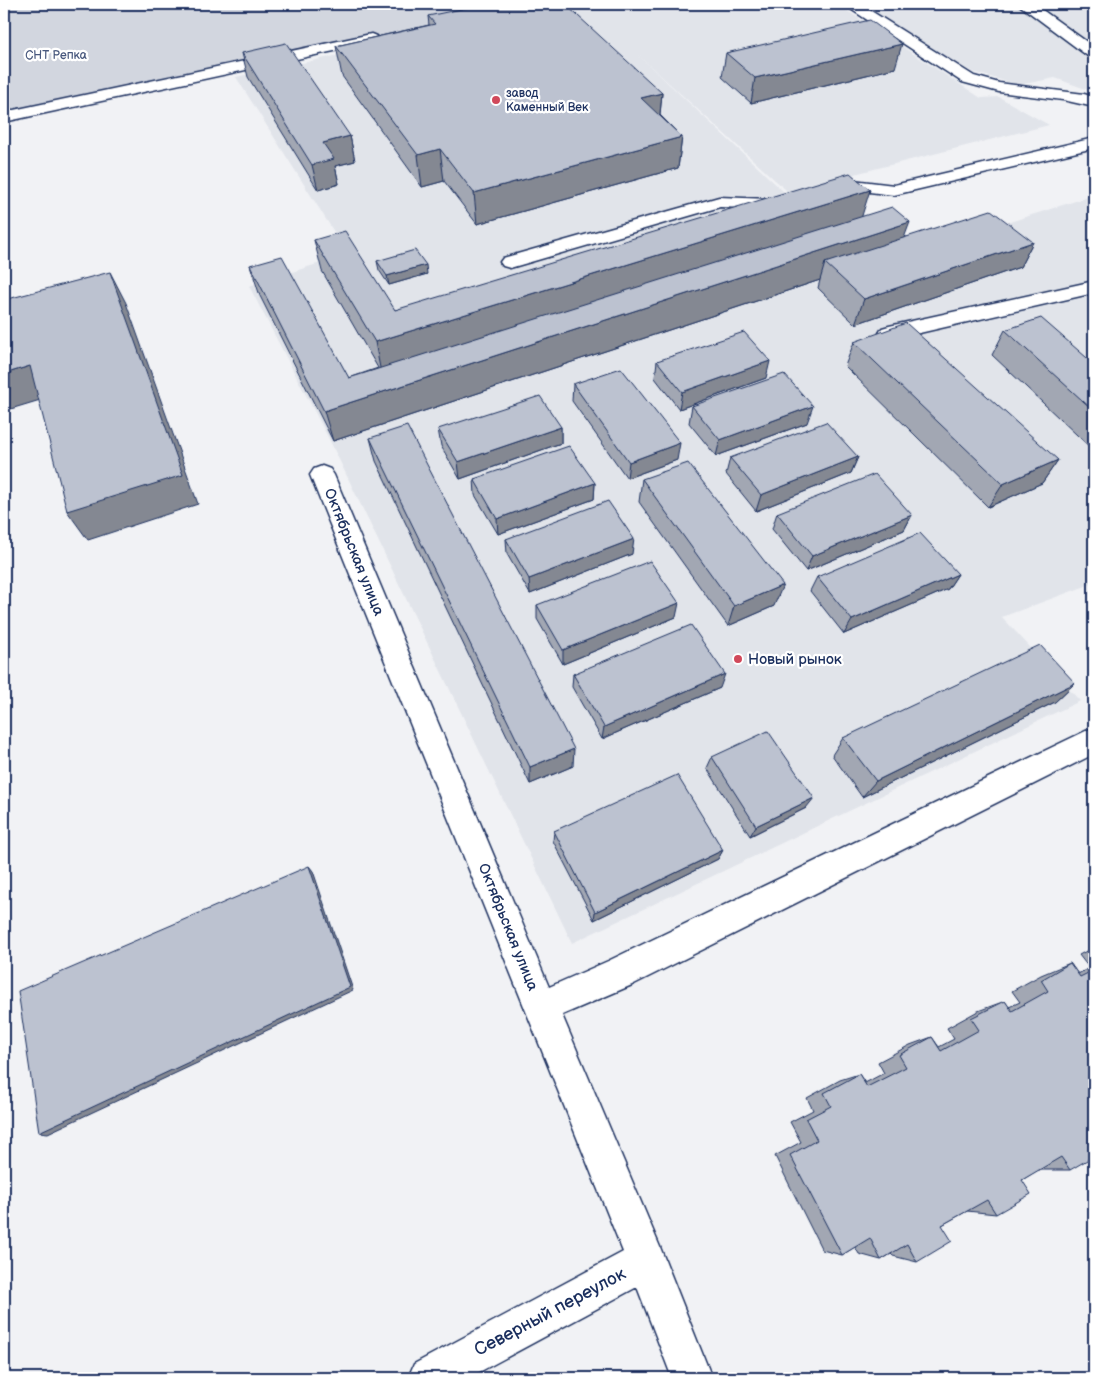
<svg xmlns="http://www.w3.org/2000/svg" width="1098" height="1382" viewBox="0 0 1098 1382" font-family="'Balsamiq Sans',sans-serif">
<rect width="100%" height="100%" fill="#f1f2f5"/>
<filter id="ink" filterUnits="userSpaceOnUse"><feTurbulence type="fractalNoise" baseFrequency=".02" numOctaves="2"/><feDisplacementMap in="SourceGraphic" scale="10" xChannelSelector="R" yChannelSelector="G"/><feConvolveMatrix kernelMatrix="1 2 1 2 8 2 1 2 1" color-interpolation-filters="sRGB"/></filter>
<g filter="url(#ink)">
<path fill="#e1e4ea" d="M579 4H837L981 98 999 97 1049 125 787 191 638 55 800 207 839 195 913 253 1094 195V583L1002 617 1080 701 572 943 332 445 249 286 348 254 236 77Z
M862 4H1094V92L1055 78 1019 85 972 72 928 47Z"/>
<path fill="#d2d6df" stroke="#76829e" d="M4 4H534L4 118Z"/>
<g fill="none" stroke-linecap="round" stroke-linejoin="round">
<g stroke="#1b2f5e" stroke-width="3">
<path id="minor" d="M843 4H860L974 76 999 83 1084 94 1094 97V107L1063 100 999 92 962 82Z
M1018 4H1034L1094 47V59L1089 57Z
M371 34 376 36 379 39 376 42 4 122V112Z
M1094 138V148L894 195 853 190 830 195 824 194 821 190 824 186 853 180 894 185Z
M785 195 791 196 794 200 791 204 768 209 720 207 510 268 503 266 500 262 503 258 719 197 768 199Z
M1094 281V293L889 340 882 338 879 333 882 328 889 326Z
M322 466 330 469 334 475 549 987 608 961 1094 727V754L632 985 562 1015 660 1247 712 1378H672L637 1287 468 1378H408L414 1364 623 1252 310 475 314 469Z"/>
</g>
<use href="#minor" fill="#fff" fill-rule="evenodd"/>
</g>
<path fill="#a2a7b3" stroke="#1b2f5e" d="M428 16 662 93 660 115 682 137 678 168 477 224 444 181 422 187 342 76 336 46 429 25Z
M242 53 350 136 355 161 335 166 339 184 318 190 248 77Z
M726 53 895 68 751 103 722 77Z
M862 217 905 237 1033 242 1020 267 855 324 818 288 820 280 333 441 260 296 250 265 349 378 378 368 322 271 314 240 395 310Z
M377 261 427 274 389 285 379 270Z
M1005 330 1094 364V451L992 355Z
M854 342 1058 460 1042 483 988 507 845 366Z
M657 361 766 378 679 409 655 378Z
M573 384 677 460 627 478 572 401Z
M692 406 807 423 716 456 689 423Z
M561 427V443L460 479 441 446 438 429Z
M370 438 573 766 530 784 376 461Z
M858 457 851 473 756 511 726 474 730 458Z
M474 479 595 483 594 499 498 534 475 495Z
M642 479 774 606 728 626 639 502Z
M777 513 912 515 904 530 806 571 772 529Z
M506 539 632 554 530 594 507 554Z
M958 574 948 589 844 634 810 591 817 577Z
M537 605 676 617 563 664 537 619Z
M573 674 720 688 602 739 572 687Z
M1075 683 1055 702 862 797 832 755 843 738Z
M712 757 806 808 750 836 707 768Z
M554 831 723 850 718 859 594 920 553 841Z
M1094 947V1136L1070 1170H1038L1022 1180 996 1214 967 1211 942 1225 917 1262 893 1256 891 1254 881 1260 859 1254 855 1247 842 1255 822 1250 775 1156 801 1142 790 1122 813 1110 807 1098 840 1080 859 1074 865 1083 884 1073 878 1062 910 1045 932 1037 939 1047 954 1039 947 1028 978 1011 1005 1001 1009 1007 1020 1002 1012 991 1041 975 1070 963 1078 974 1089 968 1079 955Z"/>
<path fill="#848892" stroke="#1b2f5e" d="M902 44 895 68 751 103 755 78Z
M662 93 659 124 641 98Z
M350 136 355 161 335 166 339 184 318 190 312 165 323 143Z
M682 137 678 168 477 224 474 193Z
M440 149 444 181 422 187 418 155Z
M870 190 860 222 381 373 375 342Z
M910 222 898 254 825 263 820 280 333 441 324 411Z
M1033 242 1020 267 855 324 864 299Z
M426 265 427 274 389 285 387 276Z
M110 272 126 303 198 504 88 540 67 511Z
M770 361 766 378 679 409 682 392Z
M30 366 50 397 4 411V374Z
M813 406 807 423 716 456 720 440Z
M561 427V443L460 479 458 462Z
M680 443 677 460 627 478 629 462Z
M858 457 851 473 756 511 761 495Z
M1058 460 1042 483 988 507 1003 484Z
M595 483 594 499 498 534 497 519Z
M912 515 904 530 806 571 812 556Z
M634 539 632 554 530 594 529 579Z
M958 574 948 589 844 634 852 620Z
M783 585 774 606 728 626 734 606Z
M679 603 676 617 563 664V650Z
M725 674 720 688 602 739 604 727Z
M1075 683 1055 702 862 797 876 781Z
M574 749 573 766 530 784V767Z
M814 798 806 808 750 836 756 826Z
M723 850 718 859 594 920 595 912Z
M309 866 313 871 353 990 48 1133 39 1132Z"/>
<path fill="#bcc2d0" stroke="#1b2f5e" d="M485 4H565L662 93 641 98 682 137 474 193 440 149 418 155 336 46 435 24 428 16Z
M870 20 902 44 755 78 726 53Z
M286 43 350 136 323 143 334 159 312 165 242 53Z
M850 173 870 190 375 342 314 240 345 231 395 310Z
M892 207 910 222 324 411 250 265 282 256 349 378Z
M991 210 1033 242 864 299 825 263Z
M415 250 426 265 387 276 377 261Z
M110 272 183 475 67 511 30 366 4 374V300Z
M1041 318 1094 364V411L1005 330Z
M906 323 1058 460 1003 484 854 342Z
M744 332 770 361 682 392 657 361Z
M621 368 680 443 629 462 573 384Z
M784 374 813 406 720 440 692 406Z
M540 396 561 427 458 462 438 429Z
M826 422 858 457 761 495 730 458Z
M407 426 574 749 530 767 370 438Z
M569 446 595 483 497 519 474 479Z
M688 463 783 585 734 606 642 479Z
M875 474 912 515 812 556 777 513Z
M608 501 634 539 529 579 506 539Z
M920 533 958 574 852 620 817 577Z
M650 561 679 603 563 650 537 605Z
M691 625 725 674 604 727 573 674Z
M1040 645 1075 683 876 781 843 738Z
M768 731 814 798 756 826 712 757Z
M677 775 723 850 595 912 554 831Z
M309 866 350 987 39 1132 18 991Z
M1070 963 1080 977 1094 970V1156L1070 1170 1061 1157 1022 1180 1031 1194 996 1214 987 1200 942 1225 952 1241 917 1262 907 1244 881 1260 870 1238 842 1255 790 1155 817 1140 806 1119 831 1106 824 1093 859 1074 867 1087 906 1067 899 1055 932 1037 941 1051 979 1030 971 1018 1005 1001 1012 1011 1048 991 1041 980Z"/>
</g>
<g fill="#d1495b" stroke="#fff" stroke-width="2">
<circle cx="496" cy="100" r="5"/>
<circle cx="738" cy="659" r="5"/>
</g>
<g text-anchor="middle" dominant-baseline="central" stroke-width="4.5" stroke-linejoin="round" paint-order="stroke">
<g font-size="12" fill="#49597e" stroke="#fff">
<text x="56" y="55">СНТ Репка</text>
</g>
<g font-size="12" fill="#1b2f5e" stroke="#fff" text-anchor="start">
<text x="506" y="93">завод<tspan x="506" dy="14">Каменный Век</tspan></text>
</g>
<g font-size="15" fill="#1b2f5e" stroke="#fff">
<text transform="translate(354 552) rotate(68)">Октябрьская улица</text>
<text transform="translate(508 927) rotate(68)">Октябрьская улица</text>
</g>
<g font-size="15" fill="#1b2f5e" stroke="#fff" text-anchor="start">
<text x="748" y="659">Новый рынок</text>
</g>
<g font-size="18" fill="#1b2f5e" stroke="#fff">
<text transform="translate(550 1312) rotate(-28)">Северный переулок</text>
</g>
</g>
<rect width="1098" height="1382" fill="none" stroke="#fff" stroke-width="20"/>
<rect x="10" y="10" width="1078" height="1362" fill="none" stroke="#1b2f5e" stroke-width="2" filter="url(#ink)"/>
</svg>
